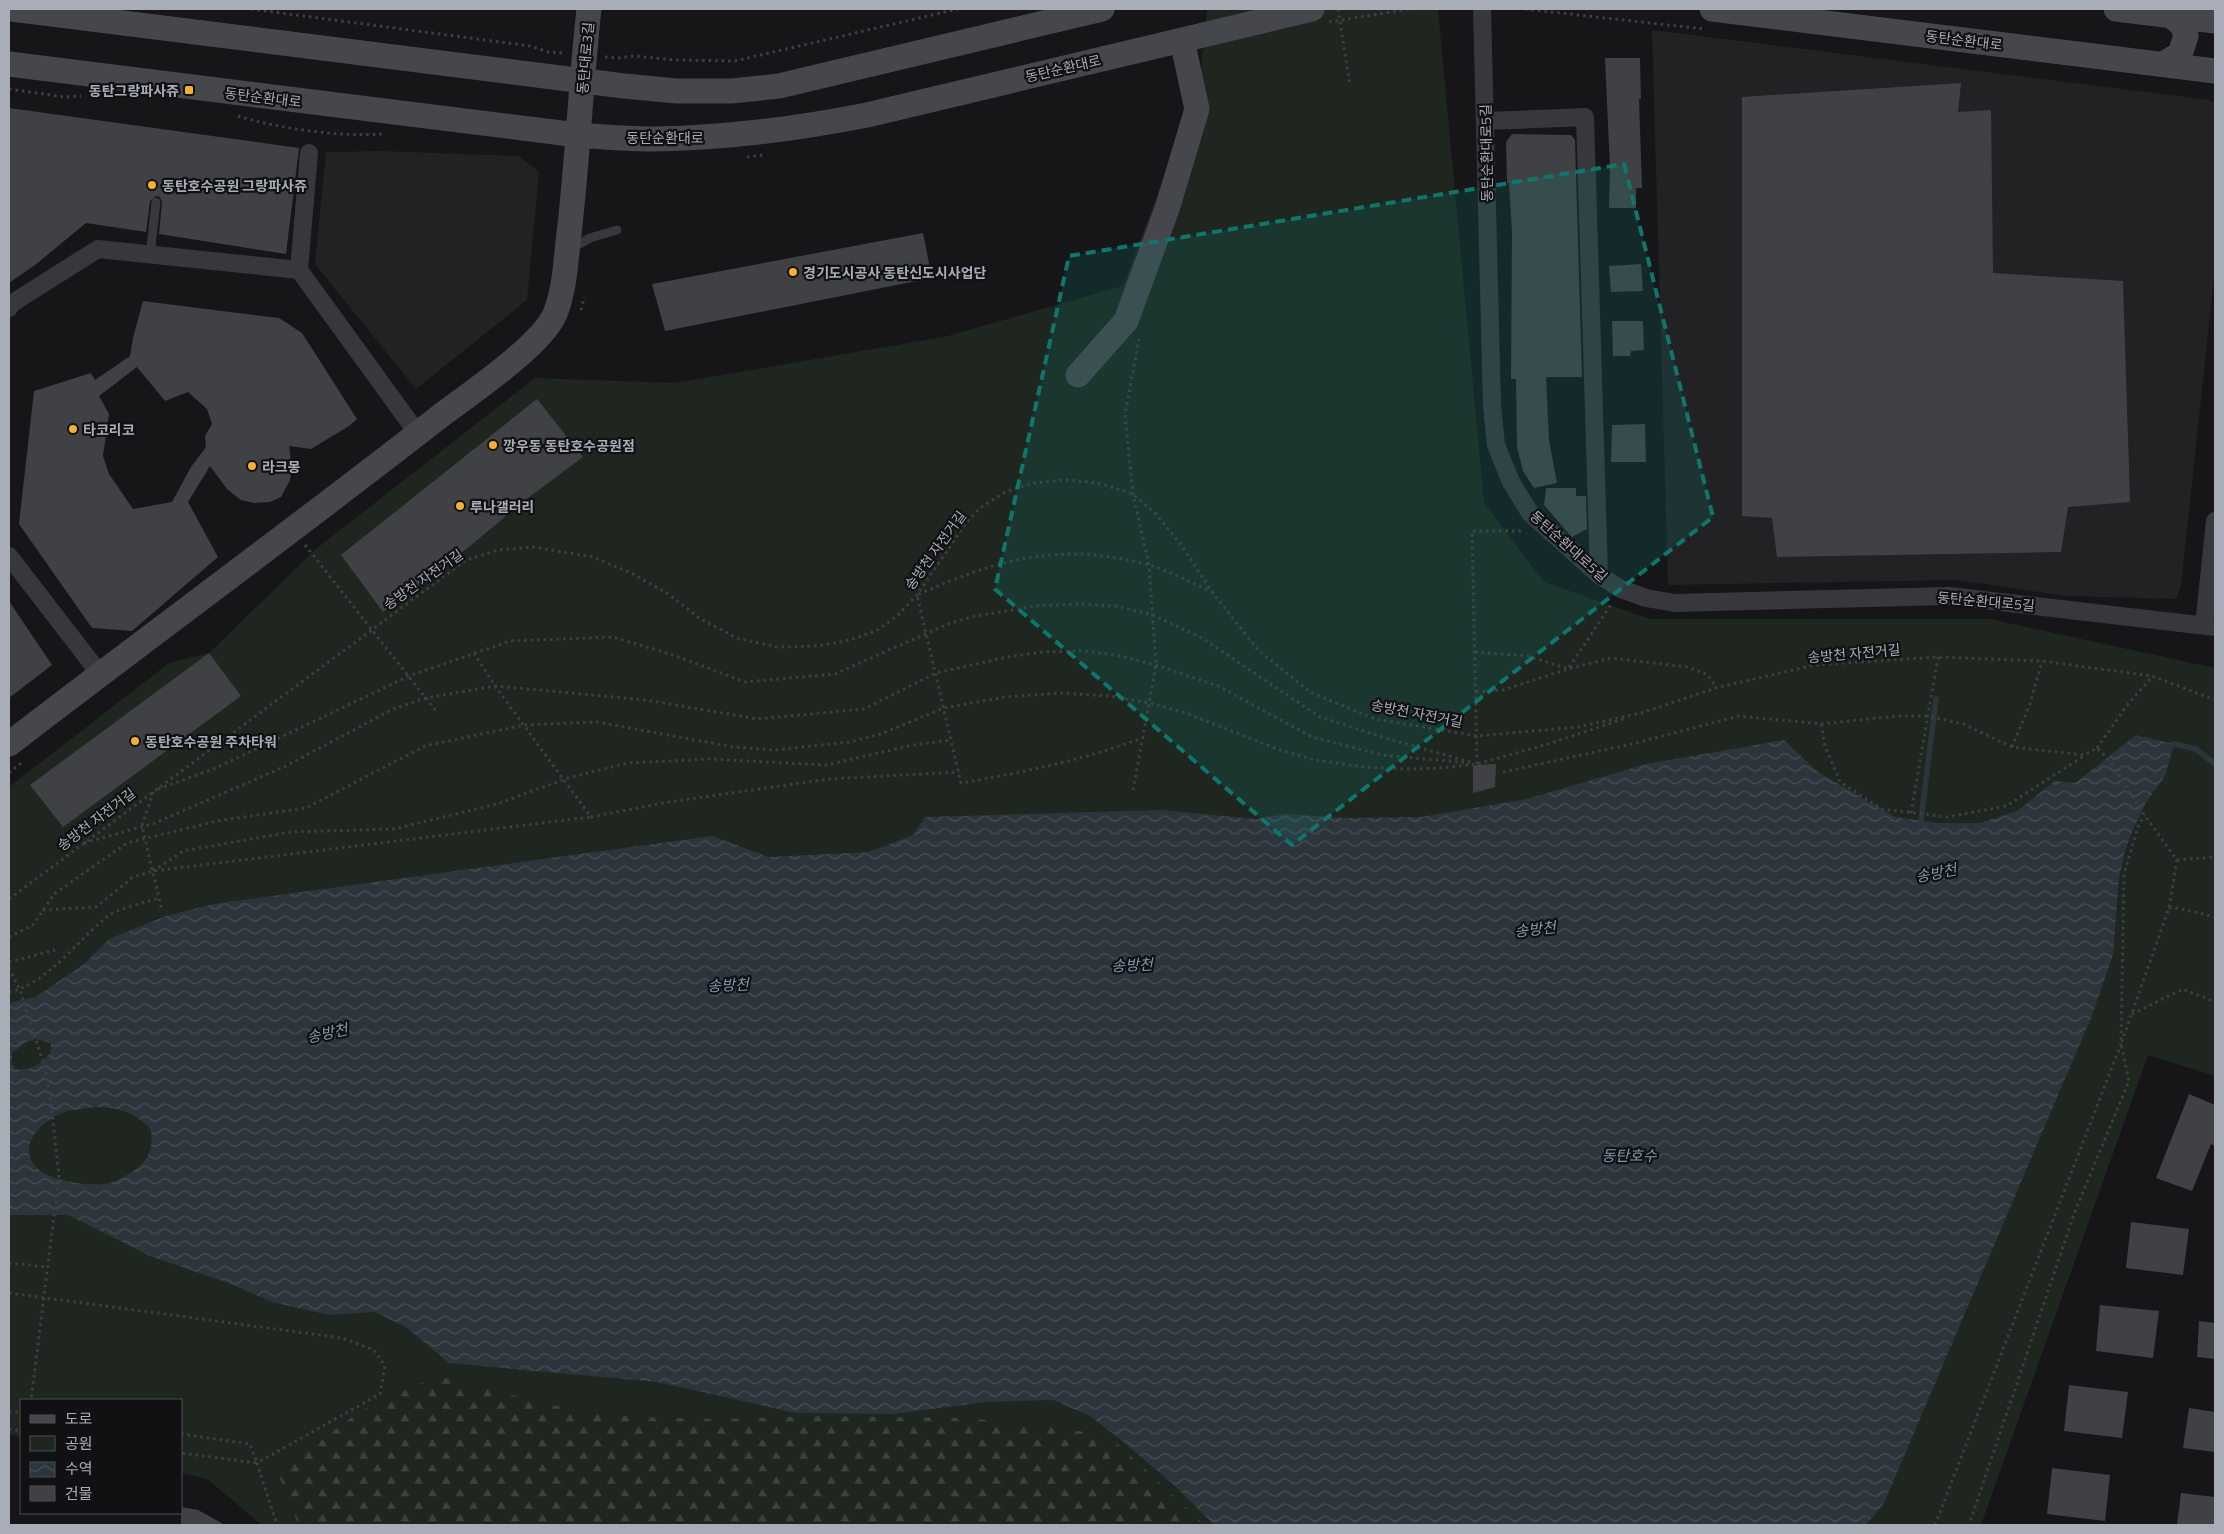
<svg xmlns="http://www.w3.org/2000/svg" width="2224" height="1534" viewBox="0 0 2224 1534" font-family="'Titillium Web','Noto Sans KR',sans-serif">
<defs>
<pattern id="forest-firs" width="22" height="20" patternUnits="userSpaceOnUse" patternTransform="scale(1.25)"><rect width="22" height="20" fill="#1e261f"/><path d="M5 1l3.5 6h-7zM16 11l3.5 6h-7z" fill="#3c433d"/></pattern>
<pattern id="water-waves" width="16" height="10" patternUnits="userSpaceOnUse" patternTransform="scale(1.25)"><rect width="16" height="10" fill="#2c353c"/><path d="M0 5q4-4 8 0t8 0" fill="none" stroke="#485056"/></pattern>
</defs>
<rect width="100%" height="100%" fill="#161618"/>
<path fill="#222225" d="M1652 30 2210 100 2215 103V268L2181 586 2176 599 2066 596 1957 580 1668 585Z
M382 151 518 156 539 172 527 300 416 389 315 264 326 152Z"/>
<path fill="#1e261f" d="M1207 9H1438L1484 503 1544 582 1650 619H1990L2215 668V1076L2148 1055 1981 1525H262L207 1479 181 1473V1400H21V1437L9 1434V787L169 663 209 653 317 548 535 378 674 383 944 337 1123 286 1200 80Z"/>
<path fill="url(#forest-firs)" d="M437 1376 557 1406 633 1417 722 1419 810 1416 968 1418 1086 1432 1110 1437 1200 1520 1203 1525H301L296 1519 278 1473 360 1411Z"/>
<path fill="url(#water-waves)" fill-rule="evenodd" d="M2136 735 2174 744 2165 776 2147 801 2134 827 2125 851 2119 877 2113 955 2091 1018 1884 1503 1866 1525H1214L1173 1484 1115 1435 1090 1416 1053 1400 986 1402 893 1414 796 1413 657 1382 449 1363 406 1327 375 1312 329 1315 272 1302 231 1284 150 1256 68 1215H9V1003L36 997 84 964 109 939 166 916 214 904 712 836 769 857 869 852 913 835 925 817 1162 810 1254 819 1286 814 1345 818 1421 817 1527 799 1646 764 1784 740 1818 772 1895 817 1938 823H1980L2017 811 2055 781 2075 783ZM36 1039 51 1043V1052C43 1063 30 1072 16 1069L12 1064V1053L26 1042ZM95 1107C119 1107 135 1112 151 1130 154 1148 148 1162 132 1172 124 1177 114 1183 104 1184 88 1186 51 1181 38 1169 14 1147 43 1119 65 1112 74 1109 86 1109 95 1107Z"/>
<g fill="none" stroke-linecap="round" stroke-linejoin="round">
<path stroke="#2c353c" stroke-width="5.5" d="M2169 748 2174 744 2196 749 2215 764
M1921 820 1936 699"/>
</g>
<path fill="#404145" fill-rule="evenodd" d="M1605 58H1640L1641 99H1639L1642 188H1636V208H1609L1610 167Z
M1961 83 1958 112 1991 110 1993 273 2123 281 2130 502 2068 507 2061 552 1777 557 1772 518 1742 516V97Z
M9 108 299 148 286 254 159 234 162 202 160 197 156 196 150 201 146 232 86 223 35 265 9 283Z
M1512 134 1571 135 1575 140 1582 377H1546L1549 440 1557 483 1534 488 1523 471 1517 447 1516 379H1511L1512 232 1509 183H1507L1506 142Z
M923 233 932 278 665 331 652 284Z
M1641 264 1643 291 1611 292 1609 266Z
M143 301 279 318 302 333 357 419 349 426 311 449 289 446 292 468 290 480 281 497 270 502 254 503 241 500 227 489 210 466 188 502 218 557 132 631 92 628 19 524 34 391 91 373 95 380 130 356 133 338ZM137 367 165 401 188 392 207 409 212 424 205 436 206 447 191 467 172 502 133 509 109 474 103 456 109 414 99 396Z
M1612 321H1643L1644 350 1631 351 1630 356H1613Z
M537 399 583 457 524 501 453 560 383 612 341 555Z
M1645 424 1646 462H1611L1612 425Z
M1546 488H1576V496H1586L1587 529 1572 537 1569 534 1544 505Z
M9 601 52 665 9 698Z
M209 653 241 696 63 827 30 785Z
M1496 764 1495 787 1473 793V765Z
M2189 1094 2215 1105V1146L2211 1144 2192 1191 2156 1178Z
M2131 1222 2189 1229 2183 1275 2126 1268Z
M2100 1305 2159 1311 2153 1358 2096 1351Z
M2199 1321 2215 1323V1359L2197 1357Z
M2069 1385 2128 1392 2122 1438 2064 1431Z
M2189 1408 2215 1412V1452L2183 1448Z
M2052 1468 2110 1475 2105 1521 2047 1514Z
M2181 1493 2215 1497V1525H2177Z
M181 1507 198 1510 225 1525H181Z"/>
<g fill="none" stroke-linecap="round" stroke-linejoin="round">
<path stroke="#3d3f44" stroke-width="3" stroke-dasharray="2.5 4" stroke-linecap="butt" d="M251 9 530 46 548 52 564 53
M1338 9 1350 85
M1525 9 1704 29
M1329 22 1409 9
M605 57 619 58 634 56 676 60 735 61 958 9
M9 89 65 97 81 96
M238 116C281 129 338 137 383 134
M747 157 763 155
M581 310 584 297
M305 545 436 711
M1475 652 1528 656 1568 669 1612 603
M474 653 495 686 591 817 669 802 829 779 959 772
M1476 692 1503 690 1568 669 1611 658 1688 667 1708 675 1716 688
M1821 724 1897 716H1928L1963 724 2012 747 2084 755 2097 748 2110 761 2145 816 2177 860 2169 908 2121 1044 2129 1081 2074 1214 1969 1525
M1144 737C1085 760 1024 772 961 783L917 595C998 559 1061 541 1149 565 1170 571 1191 583 1212 592
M2012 747 2030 704 2042 661
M2097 748 2128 704 2152 677
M1477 764 1472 531H1522
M1503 772 1632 744 1739 716 1821 724 1825 746 1840 782 1882 809 1948 817 2006 806 2084 756
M9 773 21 763
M158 789 216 768 409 676 510 641 613 637 673 655 745 682 835 674 948 624 971 617 1035 606 1078 604 1115 606 1153 615 1202 638 1320 717 1392 740 1474 763
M1133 790 1156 665 1149 565 1133 494 1125 415 1139 339
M153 792 142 826 162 911
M1911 813 1938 657
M84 843 155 823 286 766 393 709 426 698 495 686 646 700 757 719 864 709 936 673 1007 657 1043 652 1080 651 1116 655 1156 665 1218 686 1312 737 1382 755 1469 763
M2177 860 2215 857
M153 871 183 851 291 832 394 829 497 804 568 778 628 763 710 759 826 765 913 745 952 740
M9 899 466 560 498 550 533 547 593 557 631 573 667 593 699 618 737 638 777 647 817 646 846 641 876 631 897 616 917 595 966 523 980 508 1005 492 1033 483 1066 480 1098 483 1133 494 1156 514 1182 546 1212 592 1258 650 1310 692 1375 719 1477 736 1578 727 1641 713 1716 688 1814 665 1938 657 2042 661 2152 676 2215 700
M2169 908H2178L2215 917
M43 910 96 907 133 877 153 871 591 817
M9 937 33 925 54 894 127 843 217 821 306 808 425 746 524 725 597 722 733 747 774 750 850 742 881 734 944 708 1005 697 1061 693 1108 696 1150 703 1186 713 1277 749 1315 760 1363 767 1407 769 1442 768 1477 764 1545 745 1626 718
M9 962 55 950
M9 968 20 990 45 1068 50 1095 59 1176 31 1400
M9 992C48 984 78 939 108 916 118 908 145 903 159 898
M2132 1014 2183 989 2215 1002
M9 1263 48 1267
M9 1293 342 1338 374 1350 385 1366 380 1394 257 1463 277 1525
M9 1411 21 1413
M9 1429 21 1431
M181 1434 250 1444 257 1463 181 1453
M1935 1525 2121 1044 2124 874 2139 824 2145 816"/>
<path stroke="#37383d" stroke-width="9" d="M572 248 590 238 617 230
M150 255 156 202"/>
<path stroke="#37383d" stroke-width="18" d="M1482 9 1492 406 1496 445 1511 482 1530 513 1599 575 1621 589 1646 598 1675 603 1949 596 2215 627
M1486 121 1585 117 1599 575
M299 270 309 153
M9 308 11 304 98 249 299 270 418 434
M9 556 100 674
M2204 625 2215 521"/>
<path stroke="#45474d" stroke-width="25" d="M12 9 624 86 677 91H731L779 86 1102 9
M1712 9 2215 71
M2116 9 2215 21
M9 64 578 135C603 137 629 139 654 139 726 138 796 129 867 115L1312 9
M2163 64 2180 54 2186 36 2182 25 2170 15
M1078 375 1126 321 1168 206 1197 109 1182 40
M9 744C152 634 297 528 439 417 468 395 541 346 555 314 566 286 566 254 570 225 578 153 581 81 589 9"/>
</g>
<path fill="#0f766e" fill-opacity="0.2" stroke="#0f766e" stroke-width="4" stroke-dasharray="10 6" stroke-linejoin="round" d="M1624 164 1713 517 1292 845 995 589 1069 256Z"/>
<g fill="#f2b134" stroke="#111113" stroke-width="2">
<rect x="184" y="85" width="10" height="10" rx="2.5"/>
<circle cx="152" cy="185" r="5"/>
<circle cx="793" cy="272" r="5"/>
<circle cx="73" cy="429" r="5"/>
<circle cx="493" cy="445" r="5"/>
<circle cx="252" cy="466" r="5"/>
<circle cx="460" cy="506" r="5"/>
<circle cx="135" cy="741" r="5"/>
</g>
<g text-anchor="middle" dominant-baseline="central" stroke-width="4.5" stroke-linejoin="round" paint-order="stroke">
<g font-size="14" fill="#a8adb8" stroke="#111113">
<text transform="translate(1964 40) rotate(7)">동탄순환대로</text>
<text transform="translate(585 58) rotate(-85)">동탄대로3길</text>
<text transform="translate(1063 68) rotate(-13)">동탄순환대로</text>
<text transform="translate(263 97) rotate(7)">동탄순환대로</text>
<text x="665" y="137">동탄순환대로</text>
<text transform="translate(1486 153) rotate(-91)">동탄순환대로5길</text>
<text transform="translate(1569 546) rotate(42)">동탄순환대로5길</text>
<text transform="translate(935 550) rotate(-54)">송방천 자전거길</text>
<text transform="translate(423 579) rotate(-35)">송방천 자전거길</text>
<text transform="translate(1986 601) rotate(5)">동탄순환대로5길</text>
<text transform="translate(1854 653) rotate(-5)">송방천 자전거길</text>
<text transform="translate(1417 713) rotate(11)">송방천 자전거길</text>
<text transform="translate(96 819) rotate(-37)">송방천 자전거길</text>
</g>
<g font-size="14" font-weight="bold" fill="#a8adb8" stroke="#111113" text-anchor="start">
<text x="179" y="90" text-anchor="end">동탄그랑파사쥬</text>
<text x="162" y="185">동탄호수공원 그랑파사쥬</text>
<text x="803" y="272">경기도시공사 동탄신도시사업단</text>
<text x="83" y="429">타코리코</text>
<text x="503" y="445">깡우동 동탄호수공원점</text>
<text x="262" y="466">라크몽</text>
<text x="470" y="506">루나갤러리</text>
<text x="145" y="741">동탄호수공원 주차타워</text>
</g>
<g font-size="15" font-style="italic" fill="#7f9bb3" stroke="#111113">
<text transform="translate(1936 873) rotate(-11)">송방천</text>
<text transform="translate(1535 929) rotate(-6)">송방천</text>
<text transform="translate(1132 965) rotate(-3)">송방천</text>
<text transform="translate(728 985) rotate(-3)">송방천</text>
<text transform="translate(327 1033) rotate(-12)">송방천</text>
<text x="1629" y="1155">동탄호수</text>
</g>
</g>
<rect width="2224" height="1534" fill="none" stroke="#a8adb8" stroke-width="20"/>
<rect x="20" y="1399" width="162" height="115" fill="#111113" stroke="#4d4f55"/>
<rect x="30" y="1415" width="25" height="8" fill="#45474d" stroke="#4d4f55"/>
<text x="65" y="1424" font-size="15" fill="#a8adb8">도로</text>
<rect x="30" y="1436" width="25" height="15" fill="#1e261f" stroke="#4d4f55"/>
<text x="65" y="1449" font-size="15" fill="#a8adb8">공원</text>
<rect x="30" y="1462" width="25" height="15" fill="url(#water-waves)" stroke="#4d4f55"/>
<text x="65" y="1474" font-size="15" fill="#a8adb8">수역</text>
<rect x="30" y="1486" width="25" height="15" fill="#404145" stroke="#4d4f55"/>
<text x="65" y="1499" font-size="15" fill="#a8adb8">건물</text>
</svg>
